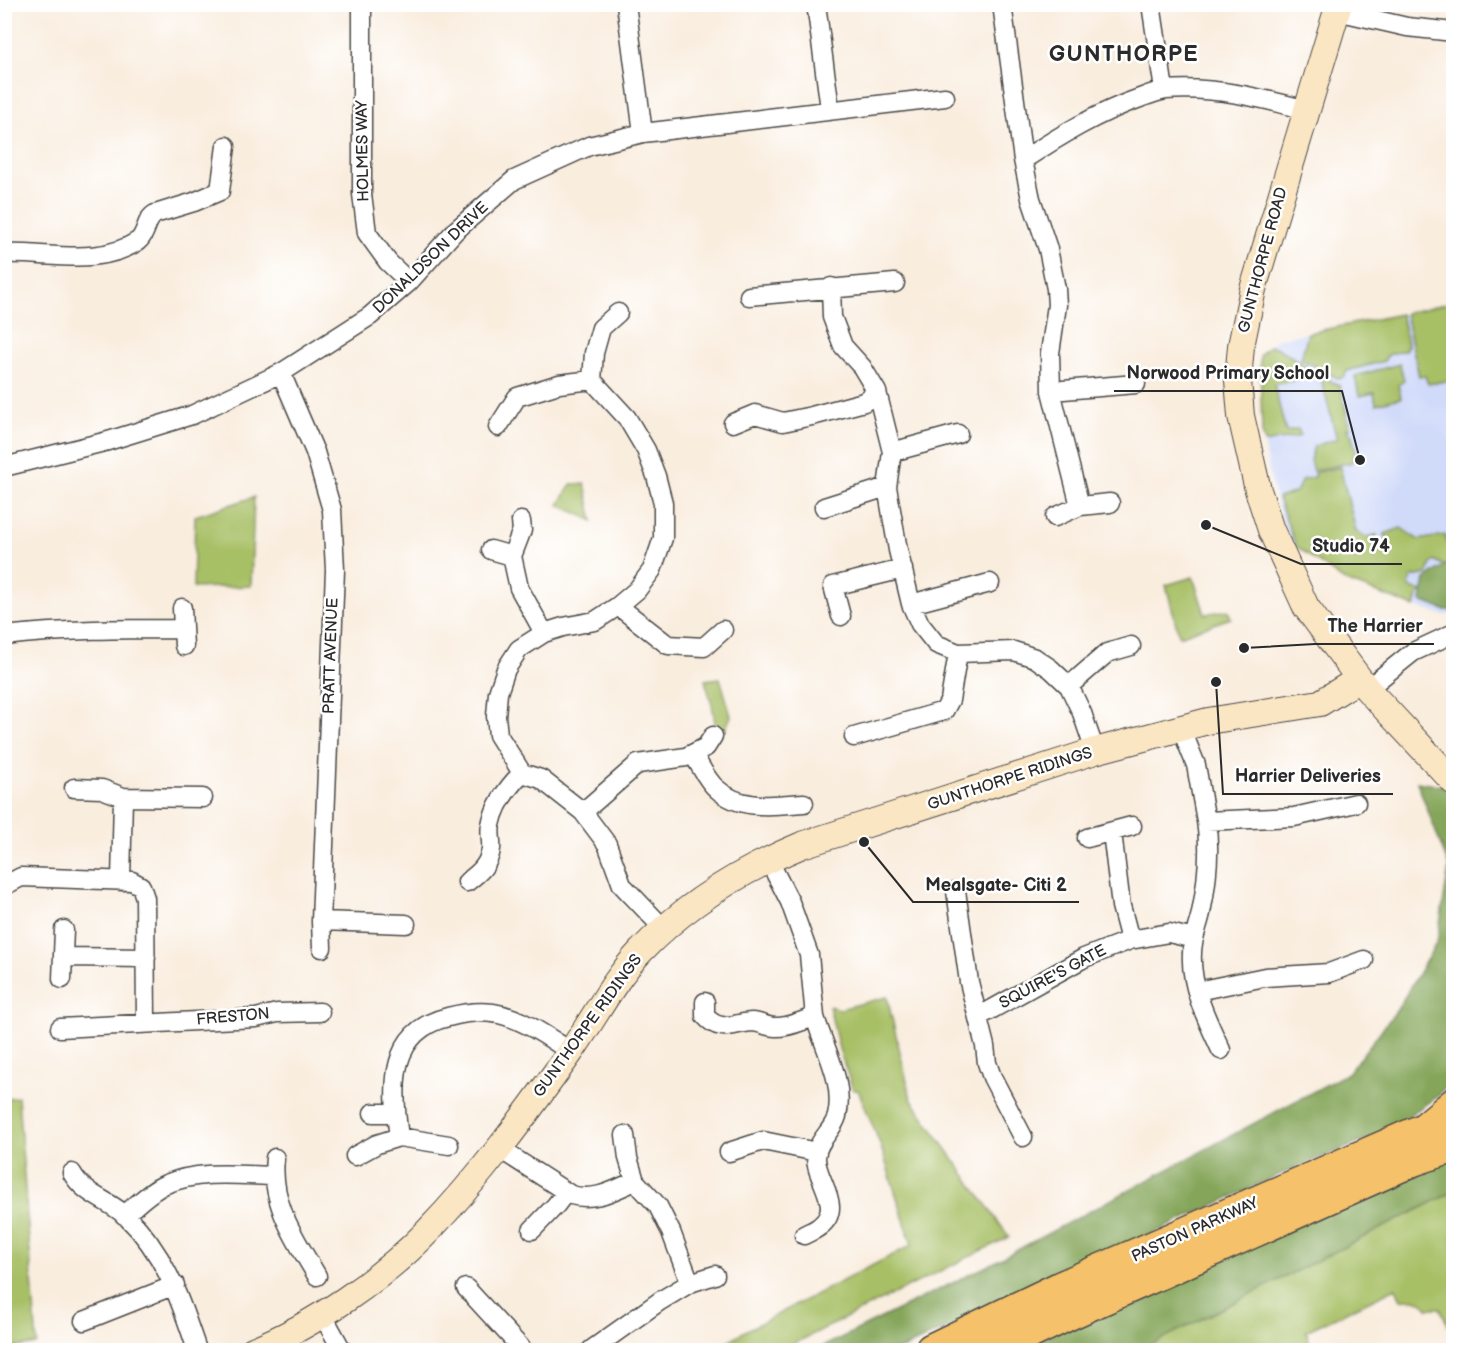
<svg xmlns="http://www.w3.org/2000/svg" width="1458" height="1355" viewBox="0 0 1458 1355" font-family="'Balsamiq Sans',sans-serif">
<rect width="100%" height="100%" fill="#fff"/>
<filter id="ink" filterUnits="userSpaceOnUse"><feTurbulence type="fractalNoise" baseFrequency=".0167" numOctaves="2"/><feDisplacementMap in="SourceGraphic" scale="12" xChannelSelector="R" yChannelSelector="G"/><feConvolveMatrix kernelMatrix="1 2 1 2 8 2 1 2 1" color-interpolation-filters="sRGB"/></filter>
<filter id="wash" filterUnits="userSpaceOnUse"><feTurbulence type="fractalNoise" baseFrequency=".008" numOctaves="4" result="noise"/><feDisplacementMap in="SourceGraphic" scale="24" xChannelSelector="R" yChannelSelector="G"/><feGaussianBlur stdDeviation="1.35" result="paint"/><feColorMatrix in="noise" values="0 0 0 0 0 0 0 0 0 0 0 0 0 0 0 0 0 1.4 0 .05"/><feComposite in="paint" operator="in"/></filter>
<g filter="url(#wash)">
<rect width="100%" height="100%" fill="#f9edde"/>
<path fill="#d0daf9" d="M1453 304V614L1443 615 1415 607 1343 580 1296 546 1287 537 1272 486 1262 433 1260 355 1276 339Z"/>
<path fill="#a7bf65" stroke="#697548" stroke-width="1.5" d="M1453 302V380L1428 384 1425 376H1419L1405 313Z
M1401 314 1408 345 1405 350 1388 355 1384 361 1347 371 1344 376 1340 379 1301 359 1308 333Z
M1269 346 1276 347 1319 374 1274 385 1286 432 1298 429 1301 436 1265 443 1262 433 1260 355Z
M1400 364 1404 381 1398 385 1401 398 1376 404 1374 393 1359 396 1355 376Z
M1320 375 1340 386 1350 428 1347 429 1348 431 1351 433 1356 452 1352 462 1313 471 1310 460 1314 446 1337 439Z
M1340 467 1356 531 1366 537 1377 535 1375 541 1380 545 1386 543 1387 538 1384 534 1401 528 1419 540 1445 535 1447 542 1453 540V554L1450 558 1449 568 1435 561 1431 564 1427 574 1412 577 1409 584 1411 588 1422 592 1418 595 1415 607 1343 580 1296 546 1278 498 1296 492 1302 480 1314 477V473Z
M571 484H585L593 521 559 505Z
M254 497 251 586 193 588 195 516Z
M1193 577 1205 614 1228 610 1231 618 1179 636 1166 585Z
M720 678 731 716 725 730 716 729 712 705 705 680Z
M887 997 911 1099 1009 1237 781 1350H713L745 1331 912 1245 880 1144 858 1090H853L839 1049 829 1006 840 1009Z
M18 1097 37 1344 5 1349V1099Z
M1453 1193V1336L1440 1308H1428C1421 1298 1412 1297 1401 1300L1396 1288 1306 1331 1310 1343 1293 1350H1140L1449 1194Z"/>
<path fill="#85a65a" stroke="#586842" stroke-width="1.5" d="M1453 560V610H1444L1421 601 1425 579Z
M1417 782 1450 787 1454 792V1075L1439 1095 1384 1133 1294 1168 900 1350H816L987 1266 1348 1073 1397 1010 1437 942 1449 867Z
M1453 1156V1193L1449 1194 1140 1350H1017Z"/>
</g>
<g filter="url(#ink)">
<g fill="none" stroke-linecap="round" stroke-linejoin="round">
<g stroke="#4a4846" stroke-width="21">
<path id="street" d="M362 4V194L367 233 388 262 409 282
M626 4 643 133
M816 4 830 109
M1002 4 1023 160 1031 199 1048 249 1056 289 1057 305 1050 353 1051 391 1080 506
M1151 4 1164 90
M1337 11 1407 27 1454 32
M1023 160C1061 135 1097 113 1140 98 1148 95 1158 91 1166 90 1214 86 1261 98 1307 110
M4 254C49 252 99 267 138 241 147 234 145 220 155 214L194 202 220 191 226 146
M831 287 832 317 843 346 862 367 877 392 892 452 887 487 898 550 911 604 920 624 936 644 958 653 1014 651 1035 658 1051 669 1069 686 1082 713 1095 751
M749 296 895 283
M618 313 601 328 594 353 592 380 627 418 646 450 656 476 663 503V538L652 570 637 590 618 606 595 621 563 627 544 633 519 649 506 669 498 693 496 716 498 735 522 773 541 779 583 812 607 844 622 885 664 929
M281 373 315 452 332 510 335 570 321 921 322 948
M1051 391 1136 384
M733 423 755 414 783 422 812 416 864 402 877 392
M498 427 517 397 559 384 592 380
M892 452 958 434
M4 467 108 441 192 415 281 373 370 316 409 282 455 231 514 180 589 146 643 133 945 97
M824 507 887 487
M1055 517 1080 506 1110 503
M491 550 512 556 522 530 521 521
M512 556 519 588 544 633
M911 604 990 583
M618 606 668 645 704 647 723 630
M182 608 184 646
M841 616 833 586 903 569
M4 636C64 629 123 629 183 629
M1069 686 1107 653 1131 646
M1367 689 1413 652 1454 633
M1181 728 1196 765 1206 821 1294 817 1356 803
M854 737 944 711 950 700 958 653
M693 754C700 765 707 781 717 789 741 811 775 805 804 803
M74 788 102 789 123 797 203 798
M583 812 638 764 686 757 706 747 713 736
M1206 821C1211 851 1207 883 1201 913 1198 927 1192 939 1192 953 1190 987 1207 1020 1221 1050
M1112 832 1121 906 1130 940 1169 933 1194 939
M1087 838 1132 826
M121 881 123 797
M467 882C479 873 489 865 491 849 492 841 489 833 491 825 495 804 507 788 522 773
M4 886 21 877 132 881 141 886 145 898 146 1023
M956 891 969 982 985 1046 987 1063 992 1077 1023 1137
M321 921 406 924
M63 957 146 958
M62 979 64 930
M1197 991 1265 977 1329 973 1364 960
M705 1002V1016C721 1034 733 1023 752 1022 760 1022 767 1027 775 1027 788 1028 803 1020 815 1017L809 955 790 902 768 859
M978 1017 1084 958 1130 940
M60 1028 256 1018 277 1013 320 1012
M373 1113H395
M625 1135 628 1158 635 1181 658 1206 671 1232 690 1283
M399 1137C392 1088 388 1031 448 1017 463 1013 478 1011 493 1013 521 1017 548 1037 571 1052
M500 1149 571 1195C595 1202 614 1190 635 1181
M729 1152 763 1141 817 1152
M355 1156 377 1144 399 1137 449 1145
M275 1158C270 1204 295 1238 317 1276
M72 1173C84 1195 109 1200 126 1216 166 1254 180 1300 197 1350
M124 1215C137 1205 151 1190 166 1184 200 1170 238 1175 273 1176
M532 1230 556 1205 566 1192
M804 1235C809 1232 816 1230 820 1226 845 1207 815 1179 816 1157 817 1140 833 1131 837 1116 845 1082 824 1048 815 1017
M466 1288 523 1350
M322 1314 342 1350
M84 1321 175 1285
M591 1350 660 1301 690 1283 715 1275"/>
</g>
<g stroke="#4a4846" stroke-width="28">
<path id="secondary" d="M1339 4 1253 289 1241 346 1238 380 1241 416 1258 490 1271 530 1306 607 1367 689 1454 782
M253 1350C313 1326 383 1278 428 1231 481 1176 526 1114 570 1053 594 1019 612 982 640 952 685 904 742 870 802 845L1095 751 1208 721 1320 703 1359 679"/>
</g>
<g stroke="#4a4846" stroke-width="36">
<path id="highway" d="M932 1350 1061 1288 1424 1130 1454 1105
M993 1350 1074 1311 1414 1159 1444 1149 1454 1148"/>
</g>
<use href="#street" stroke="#fff" stroke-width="18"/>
<use href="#secondary" stroke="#fbe6c4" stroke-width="26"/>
<use href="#highway" stroke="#f5c16b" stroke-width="33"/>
</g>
</g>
<g text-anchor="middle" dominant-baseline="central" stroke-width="5" stroke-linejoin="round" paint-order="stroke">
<g font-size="16" fill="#2b2b2b" stroke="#fff">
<text transform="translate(363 151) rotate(-91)">HOLMES WAY</text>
<text transform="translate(431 258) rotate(-44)">DONALDSON DRIVE</text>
<text transform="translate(1263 260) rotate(-75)">GUNTHORPE ROAD</text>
<text transform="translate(331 656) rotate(-88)">PRATT AVENUE</text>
<text transform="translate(1010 779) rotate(-18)">GUNTHORPE RIDINGS</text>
<text transform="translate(1053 977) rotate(-28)">SQUIRE'S GATE</text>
<text transform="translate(233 1017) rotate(-5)">FRESTON</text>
<text transform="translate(588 1026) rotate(-54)">GUNTHORPE RIDINGS</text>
<text transform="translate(1195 1230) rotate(-24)">PASTON PARKWAY</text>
</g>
<g font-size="22" font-weight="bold" letter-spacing="1.5" fill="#2b2b2b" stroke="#fff">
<text x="1124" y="54">GUNTHORPE</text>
</g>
</g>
<path fill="none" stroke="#2b2b2b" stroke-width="2" d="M1360 460L1342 391H1114M1206 525L1301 564H1402M1244 648L1315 644H1434M1216 682L1223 794H1393M864 842L913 902H1079"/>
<g fill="#2b2b2b" stroke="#fff" stroke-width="2">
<circle cx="1360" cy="460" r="6"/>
<circle cx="1206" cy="525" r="6"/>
<circle cx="1244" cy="648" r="6"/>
<circle cx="1216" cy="682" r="6"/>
<circle cx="864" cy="842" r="6"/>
</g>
<g font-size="18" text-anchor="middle" font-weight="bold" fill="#2b2b2b" stroke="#fff" stroke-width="5" stroke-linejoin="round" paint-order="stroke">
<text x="1228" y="379">Norwood Primary School</text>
<text x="1351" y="552">Studio 74</text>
<text x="1375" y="632">The Harrier</text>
<text x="1308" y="782">Harrier Deliveries</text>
<text x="996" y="891">Mealsgate- Citi 2</text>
</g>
<rect width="1458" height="1355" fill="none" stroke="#fff" stroke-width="24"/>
</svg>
